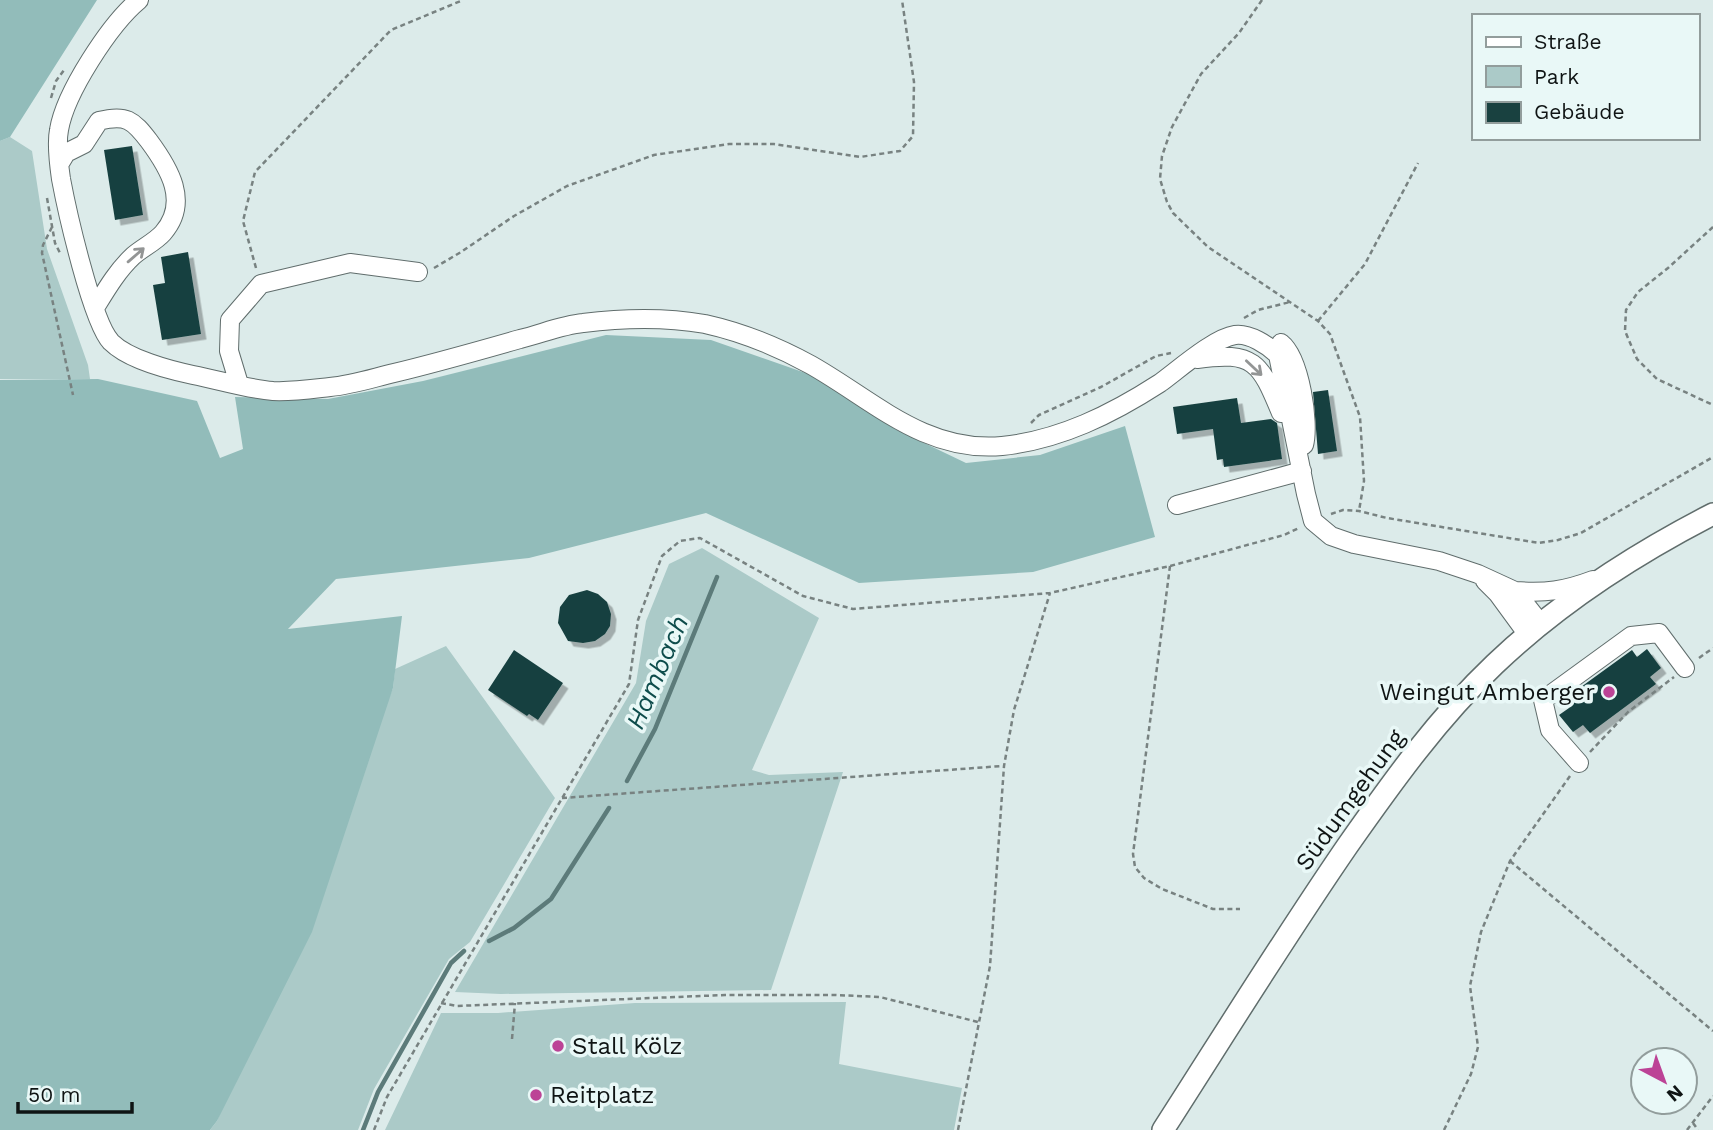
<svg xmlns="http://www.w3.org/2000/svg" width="1713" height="1130" viewBox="0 0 1713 1130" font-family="'Work Sans',sans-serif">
<defs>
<filter id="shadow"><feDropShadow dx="5.5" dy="5.5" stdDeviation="0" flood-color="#0004"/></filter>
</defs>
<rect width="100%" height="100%" fill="#dcebea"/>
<path fill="#abcac8" d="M10 137 32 151 47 249 88 365 90 379H0V141Z
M702 548 819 618 752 770 769 775 843 772 771 990 501 994 455 992 636 683 646 621 669 564Z
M446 646 555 798 470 942 449 959 374 1089 358 1130H210L217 1121 393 688 395 669Z
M846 1002 839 1064 962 1088 954 1130H385L441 1013H498L635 1003Z"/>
<path fill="#92bcba" d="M0 0H97L10 137 0 141Z
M606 335 711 340 817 377 895 429 966 463 1040 455 1125 426 1155 537 1033 572 859 583 706 513 529 558 336 579 288 629 402 616 393 688 312 932 217 1121 210 1130H0V380L98 379 197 401 220 458 243 449 235 397 328 399 423 381Z"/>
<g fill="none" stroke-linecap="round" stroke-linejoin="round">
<path stroke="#5c7b7a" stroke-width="4.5" d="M627 781 655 729 717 577
M489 941 514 928 551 899 609 808
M363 1130 378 1092 451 963 464 951"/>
</g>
<path fill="#194140" filter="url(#shadow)" d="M132 146 143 215 115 220 104 150Z
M188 252 201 334 162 340 153 285 165 283 161 257Z
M1328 390 1337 451 1318 454 1313 392Z
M1237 398 1241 423 1271 419 1277 423 1282 459 1224 467 1223 459 1217 460 1213 429 1177 434 1173 407Z
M587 590 598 594 607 602 611 614 610 626 605 634 595 641 583 643 568 641 558 623 560 607 569 595Z
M1647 649 1661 668 1650 677 1656 684 1590 733 1583 725 1573 732 1559 715 1569 708 1563 700 1632 650 1637 657Z
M514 650 563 683 538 720 529 714 527 716 488 690Z"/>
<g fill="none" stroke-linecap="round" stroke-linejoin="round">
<g stroke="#606d6c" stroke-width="20">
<path id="minor" d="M139 0C110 24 65 93 59 130 56 145 59 165 61 179 67 211 92 322 111 342 128 359 169 370 193 375 219 380 247 389 273 391 292 392 312 389 330 387 352 385 373 378 394 373 436 363 478 351 520 339 541 334 562 325 583 323 622 318 666 317 705 324 741 332 780 348 811 365 873 400 925 453 1002 446 1060 440 1112 414 1160 383 1178 370 1214 338 1235 335 1249 333 1268 345 1278 355L1306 494 1313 521 1331 536 1354 544 1439 561 1478 574 1515 591 1541 624
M60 163 66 153 84 144 99 121C126 114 133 120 149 141 169 168 190 202 163 233 155 242 142 248 133 256 117 271 106 290 95 308
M1281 343C1300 358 1310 423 1304 445
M1197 359C1254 351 1260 362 1281 413
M239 384 229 351 230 320 261 284 350 263 418 272
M1177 505 1302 471
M1485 581 1498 594 1528 635
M1515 591C1546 593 1564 591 1593 580
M1579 763 1550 730 1543 700 1631 636 1659 633 1685 668"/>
</g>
<g stroke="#606d6c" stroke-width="24">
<path id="major" d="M1163 1130C1224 1035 1284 938 1348 845 1393 781 1438 718 1495 664 1558 604 1635 554 1713 514"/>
</g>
<path stroke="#788281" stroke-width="2.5" stroke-dasharray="5 3.5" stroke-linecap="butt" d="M1262 0 1239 33 1201 74 1172 127 1162 156 1160 179 1167 202 1173 213 1208 247 1318 321 1330 334 1360 417 1364 481 1359 511
M51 98 56 81 64 70
M47 198 55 243 60 253
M52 227 43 245 42 253 73 395
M1713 227 1668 268 1638 292 1626 310 1625 331 1637 359 1657 379 1713 405
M256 268 243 221 255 172 391 30 463 0
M434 268 461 252 514 216 567 186 654 155 729 144H774L860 157 900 151 913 136 914 82 902 0
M1244 318 1258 310 1290 302
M1318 321 1365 264 1418 163
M1031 423 1039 415 1101 387 1156 356 1171 353
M1331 514 1343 510 1359 511 1387 518 1539 543 1558 540 1581 533 1713 457
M1170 566 1133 854 1135 867 1144 878 1162 889 1213 909H1240
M1699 658 1713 648
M1590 752 1628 712 1674 677
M562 798 1002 766
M1510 861 1713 1031
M441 1003 457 1006 725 995H836L880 997 978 1022
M512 1039 515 1003
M1693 1123 1698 1130
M374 1130 387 1097 629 684 638 620 662 556 680 541 700 538 803 596 853 609 1050 593 1170 566 1284 535 1299 528
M958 1130 990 966 1004 766 1014 710 1050 593
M1444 1130 1471 1074 1478 1047 1470 986 1481 932 1510 861 1570 776
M1687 1130 1713 1096"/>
<use href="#minor" stroke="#fff" stroke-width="18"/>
<use href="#major" stroke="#fff" stroke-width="21"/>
</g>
<defs><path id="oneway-shaft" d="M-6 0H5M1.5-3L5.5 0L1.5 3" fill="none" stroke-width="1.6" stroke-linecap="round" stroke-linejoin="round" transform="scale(1.75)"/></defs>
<g stroke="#939595">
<use href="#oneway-shaft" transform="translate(136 255) rotate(-41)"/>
<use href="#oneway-shaft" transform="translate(1254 368) rotate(43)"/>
</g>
<g fill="#bc4396" stroke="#e9f8f7" stroke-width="2.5">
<circle cx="1609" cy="692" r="7"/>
<circle cx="558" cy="1046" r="7"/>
<circle cx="536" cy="1095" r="7"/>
</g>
<g text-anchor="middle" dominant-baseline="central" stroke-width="7" stroke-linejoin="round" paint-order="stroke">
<g font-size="24" fill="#0f1414" stroke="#e9f8f7" text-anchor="start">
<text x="1595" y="692" text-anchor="end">Weingut Amberger</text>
<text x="572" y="1046">Stall Kölz</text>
<text x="550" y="1095">Reitplatz</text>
</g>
<g font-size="24" fill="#0f1414" stroke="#e9f8f7">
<text transform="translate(1350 800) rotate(-54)">Südumgehung</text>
</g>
<g font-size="26" font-style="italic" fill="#0d4c4b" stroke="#e9f8f7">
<text transform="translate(657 672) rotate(-67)">Hambach</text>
</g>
</g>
<rect x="1472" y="14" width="228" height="126" fill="#e9f8f7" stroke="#929d9c" stroke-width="2"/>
<rect x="1486" y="37" width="35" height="10" fill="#ffffff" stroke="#929d9c" stroke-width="2"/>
<text x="1534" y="49" font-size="21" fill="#0f1414">Straße</text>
<rect x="1486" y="66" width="35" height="21" fill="#abcac8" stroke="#929d9c" stroke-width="2"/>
<text x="1534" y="84" font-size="21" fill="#0f1414">Park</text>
<rect x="1486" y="102" width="35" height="21" fill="#194140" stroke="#929d9c" stroke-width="2"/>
<text x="1534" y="119" font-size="21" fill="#0f1414">Gebäude</text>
<g transform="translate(1664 1081) rotate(139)"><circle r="33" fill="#e9f8f7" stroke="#929d9c" stroke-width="2"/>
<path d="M0-5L12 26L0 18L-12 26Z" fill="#bc4396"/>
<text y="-10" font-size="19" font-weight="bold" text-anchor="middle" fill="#0f1414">N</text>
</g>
<path d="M18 1102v10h114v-10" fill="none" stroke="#0f1414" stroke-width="3.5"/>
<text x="28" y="1102" font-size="21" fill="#0f1414" stroke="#e9f8f7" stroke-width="5" paint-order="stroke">50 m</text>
</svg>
